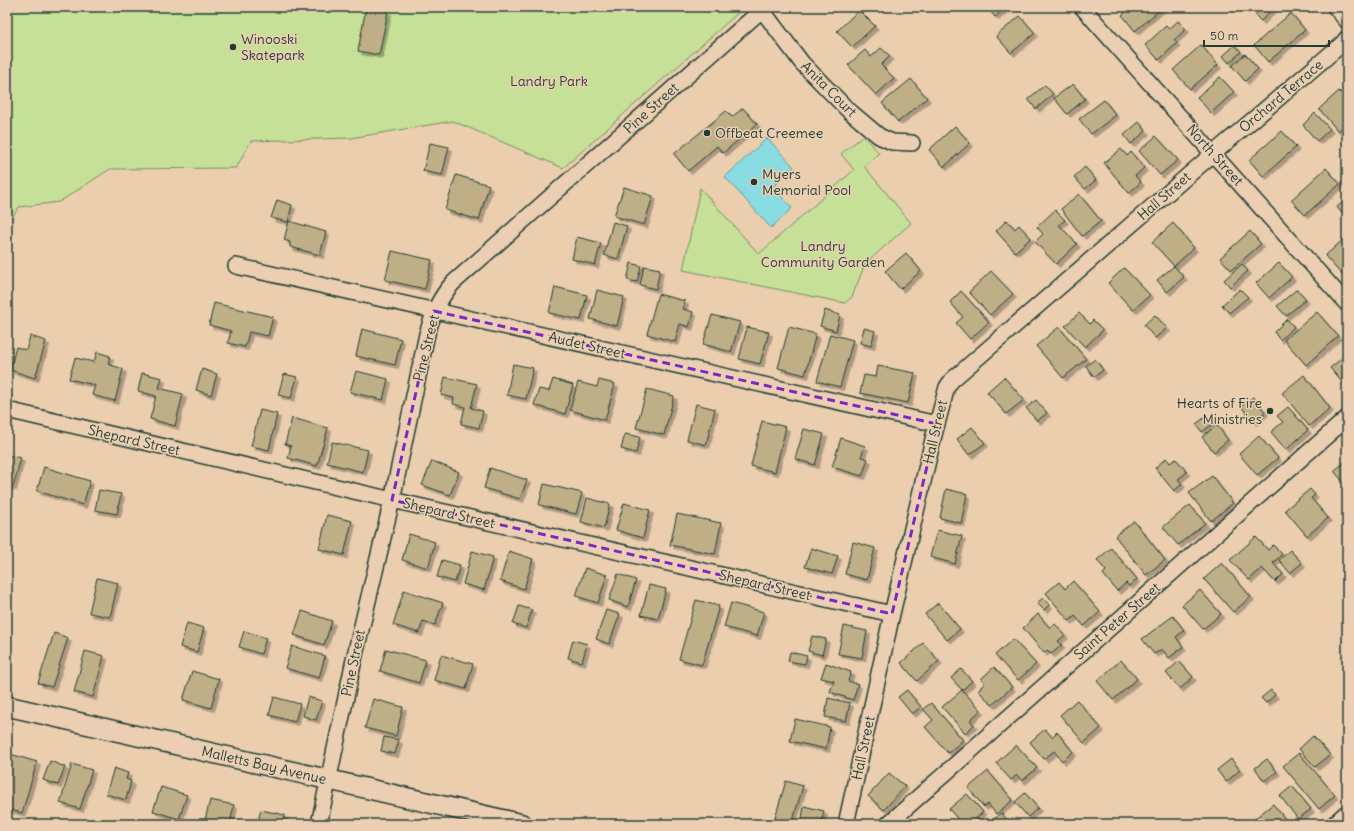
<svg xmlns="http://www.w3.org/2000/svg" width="1354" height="831" viewBox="0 0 1354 831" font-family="Delius,sans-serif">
<defs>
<filter id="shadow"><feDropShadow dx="3.5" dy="3.5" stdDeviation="0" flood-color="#0004"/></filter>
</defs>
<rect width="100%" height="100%" fill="#ebceae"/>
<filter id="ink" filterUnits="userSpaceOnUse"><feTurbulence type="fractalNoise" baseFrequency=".025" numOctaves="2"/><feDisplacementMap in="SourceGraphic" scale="8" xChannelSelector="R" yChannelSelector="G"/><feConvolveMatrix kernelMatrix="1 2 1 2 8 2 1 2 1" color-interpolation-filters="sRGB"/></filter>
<g filter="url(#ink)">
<path fill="#c6e097" stroke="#728e66" d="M7 7H736L740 11 563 168 453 121 351 138 251 141 236 168 110 169 59 202 19 207 7 225Z
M863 136 879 153 864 166 911 223 865 264 852 297 845 303 683 270 700 188 759 254 854 170 841 154Z"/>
<path fill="#8adce3" stroke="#5f9c9d" d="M767 138 794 167 773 187 792 208 771 228 725 177Z"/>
<path fill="#bfaf87" stroke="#1f3d34" filter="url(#shadow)" d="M366 7 388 11 379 55 358 51Z
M987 7H1007L995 17Z
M1131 7H1163L1135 31 1122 15Z
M1264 7H1274L1261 21 1255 15Z
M859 10 875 26 852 47 837 31Z
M1291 13 1305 30 1268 62 1254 45Z
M1020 16 1035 33 1011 53 996 36Z
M1178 21 1186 29 1174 40 1177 43 1159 60 1145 45 1166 26 1169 29Z
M1201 45 1218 65 1190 89 1173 70Z
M1235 45 1241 52 1229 63 1223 56Z
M881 48 890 56 881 65 894 78 876 95 848 65 865 50 871 57Z
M1245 54 1258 69 1245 81 1232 66Z
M1220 77 1234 92 1211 113 1197 97Z
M911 79 927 98 898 122 882 103Z
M1073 84 1085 99 1067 114 1054 98Z
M1045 85 1053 94 1036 109 1028 99Z
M1339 91 1347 99V123L1338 131 1319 109Z
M1104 100 1116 115 1091 134 1079 119Z
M743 108 757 124 723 153 717 146 688 171 674 154 726 111 732 117Z
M1315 113 1330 129 1317 141 1303 125Z
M1139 122 1146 131 1131 144 1124 135Z
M955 126 970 143 944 167 929 150Z
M1282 131 1296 147 1263 176 1249 160Z
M1156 136 1178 160 1160 175 1139 151Z
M430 143 449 147 442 175 423 171Z
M1121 149 1127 156 1131 152 1144 168 1135 176 1141 182 1129 193 1104 163Z
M1085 167 1096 180 1085 189 1074 177Z
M1326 168 1340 184 1305 215 1291 200Z
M456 175 489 185 479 220 445 210Z
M624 187 653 196 644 225 614 216Z
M1079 194 1101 221 1082 236 1061 209Z
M1347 199V220L1337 207Z
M277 200 292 205 288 222 271 218Z
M1055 210 1065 220 1059 225 1077 244 1056 264 1035 242 1043 234 1037 227Z
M1007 220 1015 229 1019 225 1031 238 1015 252 996 231Z
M289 221 326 232 320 255 290 247V242L284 240Z
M613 222 627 226 618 259 604 255Z
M1173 223 1194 248 1174 266 1152 242Z
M1250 231 1261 244 1231 270 1220 258Z
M1347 236V272L1343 276 1325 256Z
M577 237 601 243 595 265 572 259Z
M392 251 432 260 425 289 385 280Z
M906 253 921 271 900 289 885 271Z
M631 263 641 266 637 282 627 280Z
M1279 263 1292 277 1269 298 1256 283Z
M1242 264 1248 271 1230 287 1224 280Z
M644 266 660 269 656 289 640 285Z
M1174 266 1184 277 1167 292 1157 280Z
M1124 268 1150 295 1133 310 1108 283Z
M991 271 1013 294 990 315 969 292Z
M555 287 587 295 581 320 549 313Z
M1240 289 1248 297 1229 313 1222 305Z
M1297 289 1306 299 1286 316 1277 306Z
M597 290 624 297 617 326 590 319Z
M961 291 989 322 970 339 956 323 963 317 950 302Z
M658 294 685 301 683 309 693 312 689 327 680 324 675 342 647 334Z
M214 303 273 317 268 336 249 332 245 347 228 343 231 331 209 325Z
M825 310 840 315 836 331 820 326Z
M1317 312 1338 336 1306 365 1284 340Z
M1079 313 1090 324 1093 320 1103 330 1085 347 1065 326Z
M712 315 740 322 731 352 703 344Z
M1155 315 1167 328 1155 338 1144 325Z
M1287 319 1294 327 1280 340 1274 332Z
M747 327 769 332 760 364 739 359Z
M789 327 816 334 805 375 778 368Z
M1059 327 1086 359 1063 378 1036 346Z
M864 328 875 331 871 346 860 343Z
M362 329 401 339 395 365 356 356Z
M830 334 853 340 840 387 817 381Z
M30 336 46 341 35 378 10 370 16 347 26 350Z
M97 352 110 356 108 364 123 369 115 401 92 395 95 385 69 379 75 358 94 362Z
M1347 354V388L1330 368Z
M1095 359 1103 370 1094 377 1086 366Z
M513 364 533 368 526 399 507 395Z
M878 366 915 373 908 403 860 393 864 375 876 377Z
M202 369 217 374 211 395 196 390Z
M356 371 388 379 383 400 350 392Z
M142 373 162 378 159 388 183 394 175 426 150 419 156 396 138 391Z
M284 374 297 377 291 398 278 395Z
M1304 375 1330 408 1309 426 1282 393Z
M445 377 477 384 471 408 483 411 479 428 461 424 465 407 453 404 454 398 441 395Z
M1004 377 1024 400 1006 414 987 392Z
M553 379 573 385 565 414 534 405 539 389 549 391Z
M599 380 615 384 605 420 570 410 578 382 597 387Z
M647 389 674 396 664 435 636 428Z
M1253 397 1265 412 1253 422 1241 406Z
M1036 400 1047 413 1037 421 1026 408Z
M696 404 715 409 706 445 687 440Z
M1288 407 1308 430 1286 450 1271 432 1283 422 1277 416Z
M260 410 277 414 269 450 251 446Z
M1207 416 1213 424 1202 432 1196 424Z
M292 418 328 428 317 466 288 458 291 446 285 444Z
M762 421 786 427 775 472 751 466Z
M1217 425 1228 440 1214 452 1202 437Z
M972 427 985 443 969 455 957 439Z
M804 429 824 434 815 465 795 459Z
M625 434 640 437 636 453 621 449Z
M1259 436 1278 458 1257 475 1239 454Z
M841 438 865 446 861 457 868 459 862 476 832 467Z
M332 442 368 450 363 472 327 463Z
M7 455 21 458 13 487 7 486Z
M1166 458 1170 463 1176 459 1187 472 1178 479 1182 484 1174 491 1155 468Z
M1347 460V486L1334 471Z
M432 461 459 472 450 495 422 485Z
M44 467 90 481 83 505 37 491Z
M490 468 527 480 520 499 484 488Z
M1212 476 1233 503 1211 521 1189 493Z
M544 484 582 493 576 514 539 505Z
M946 489 967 494 961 523 940 518Z
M1310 489 1315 495 1311 498 1328 518 1307 536 1285 510Z
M99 490 121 494 117 514 95 510Z
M587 498 610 504 604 528 581 522Z
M624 503 650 510 643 538 616 530Z
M1190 505 1205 523 1178 545 1163 527Z
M677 514 721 523 715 554 670 545Z
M327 515 352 521 344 555 319 549Z
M1134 521 1165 560 1146 575 1115 536Z
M937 530 962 536 955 564 930 557Z
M409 534 435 542 428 568 402 560Z
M1256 537 1268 550 1273 545 1282 554 1273 563 1283 574 1275 582 1262 568 1249 580 1230 560Z
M853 542 875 548 867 580 845 574Z
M811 548 838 556 832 574 805 567Z
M1111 548 1137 579 1129 586 1126 583 1117 591 1103 574 1106 571 1097 560Z
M1290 550 1302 563 1290 573 1279 560Z
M472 551 493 557 484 590 463 584Z
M509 551 533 559 524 589 500 581Z
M442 560 460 565 455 582 437 577Z
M1222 563 1251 597 1233 612 1204 579Z
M585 568 607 575 598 603 576 596Z
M618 574 636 580 628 607 609 600Z
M97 578 118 583 110 617 89 613Z
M1073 581 1100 612 1084 626 1075 616 1069 621 1046 593 1059 582 1065 589Z
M649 585 666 589 658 619 641 615Z
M404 590 443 603 435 625 423 621 419 633 393 625Z
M1200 590 1221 614 1203 629 1182 605Z
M1043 598 1049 605 1044 610 1037 603Z
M696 600 719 606 702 665 679 659Z
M731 603 764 612 757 636 724 627Z
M938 603 960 629 947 640 925 614Z
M519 606 532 610 526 628 513 624Z
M606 610 620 614 609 644 596 639Z
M302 611 332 621 324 645 294 635Z
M1038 614 1050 628 1055 624 1065 635 1058 641 1062 645 1051 654 1047 650 1044 653 1023 628Z
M1173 616 1184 630 1176 637 1183 647 1169 658 1162 649 1154 654 1142 639Z
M187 623 204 628 197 652 180 647Z
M844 626 867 631 862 658 838 654Z
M244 631 266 638 261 654 239 647Z
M54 633 68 638 52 687 38 683Z
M812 636 826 639 822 655 808 651Z
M1013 639 1036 664 1018 680 995 655Z
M573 640 587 644 582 662 568 658Z
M923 643 939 661 917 681 901 663Z
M292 646 325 656 319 678 285 668Z
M386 649 426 660 419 683 380 671Z
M85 651 104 656 93 697 74 692Z
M790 652 807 656 805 664 788 661Z
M441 655 473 664 466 689 434 680Z
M1121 660 1137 679 1113 700 1097 681Z
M1179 661 1193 677 1180 689 1166 673Z
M826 663 851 672 848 681 858 684 853 700 830 692 834 681 821 678Z
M994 667 1012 687 992 705 978 690 985 683 981 679Z
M961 669 972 681 962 690 951 678Z
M192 671 219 679 211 708 183 700Z
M907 690 921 707 912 714 898 697Z
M962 690 981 710 970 720 974 725 965 733 942 707Z
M1271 690 1275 695 1266 703 1261 698Z
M274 697 300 704 295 722 269 715Z
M308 697 322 701 316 720 303 716Z
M828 698 850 703 846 721 825 717Z
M373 699 403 707 396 736 365 728Z
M1077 700 1101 728 1084 743 1060 715Z
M931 703 963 740 948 753 925 727 933 720 923 709Z
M795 719 830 727 826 749 790 741Z
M1045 729 1052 737 1057 732 1073 752 1062 761 1054 751 1044 759 1030 742Z
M1313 736 1330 755 1315 767 1299 749Z
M384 737 399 740 395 754 381 751Z
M1016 745 1037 768 1022 781 1017 775 1011 780 996 763Z
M7 753 37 762 22 813 7 809Z
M1299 753 1335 795 1319 809 1283 766Z
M1231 759 1240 770 1226 782 1217 770Z
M1267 759 1277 772 1264 781 1255 768Z
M50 761 65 767 58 785 43 780Z
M72 764 92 770 80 809 60 803Z
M114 768 128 773 126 779 131 781 126 800 106 794Z
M988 771 1013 800 996 814 988 804 984 807 968 788Z
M889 773 905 786 884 810 868 796Z
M786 781 803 786 792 824H785L774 821Z
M1292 786 1311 809 1298 819 1280 796Z
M161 787 187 795 179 819 153 811Z
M1025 793 1038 808 1028 817 1015 802Z
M967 794 983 812 970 824H962L949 809Z
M210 800 234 805 230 824H204Z
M1273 804 1289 824H1248Z
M804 806 824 811 821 824H801Z
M261 810 285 815 282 824H257Z
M1001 813 1011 824H995L992 821Z
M748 819 766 824H746Z
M1236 819 1240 824H1230Z"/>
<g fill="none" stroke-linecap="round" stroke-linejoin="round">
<g stroke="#1f3d34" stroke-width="18">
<path id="minor" d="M1082 7 1347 304
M1335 7 1347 21
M762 10 802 63 847 109 879 136 892 142 912 143
M236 266 937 424
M7 410 405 503 892 614
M319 824 355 655 392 500 427 334C433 314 439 298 453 283L765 7
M846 824 892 614 934 435 947 387 952 380 1214 153 1342 44 1347 38
M888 824 1347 418"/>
</g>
<g stroke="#1f3d34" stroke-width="22">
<path id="tertiary" d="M7 706 522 824
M1337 824 1347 815"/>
</g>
<use href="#minor" stroke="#eccfb3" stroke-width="15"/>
<use href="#tertiary" stroke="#eccfb3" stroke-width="19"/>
</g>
</g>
<path fill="none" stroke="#7b2cbf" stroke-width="3" stroke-dasharray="8 5" stroke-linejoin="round" d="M434 311 937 424 892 614 392 500Z"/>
<g fill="#1f3d34" stroke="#eccfb3" stroke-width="1.5">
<circle cx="233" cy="47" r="4"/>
<circle cx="707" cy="133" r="4"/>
<circle cx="754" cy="182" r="4"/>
<circle cx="1270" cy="411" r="4"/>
</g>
<g text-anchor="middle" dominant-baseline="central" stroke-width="3" stroke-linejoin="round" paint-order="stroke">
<g font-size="14" fill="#1f3d34" stroke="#eccfb3" text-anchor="start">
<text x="241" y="39">Winooski<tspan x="241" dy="16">Skatepark</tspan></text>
<text x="715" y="133">Offbeat Creemee</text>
<text x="762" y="174">Myers<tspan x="762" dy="16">Memorial Pool</tspan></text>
<text x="1262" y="403" text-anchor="end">Hearts of Fire<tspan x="1262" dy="16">Ministries</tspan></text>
</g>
<g font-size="14" fill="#274539" stroke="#eccfb3">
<text x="549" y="81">Landry Park</text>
<text x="823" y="246">Landry<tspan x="823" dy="16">Community Garden</tspan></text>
</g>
<g font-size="14" fill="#1f3d34" stroke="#eccfb3">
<text transform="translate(829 89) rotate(45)">Anita Court</text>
<text transform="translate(1281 96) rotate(-40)">Orchard Terrace</text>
<text transform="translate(651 108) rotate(-42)">Pine Street</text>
<text transform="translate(1215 155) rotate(48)">North Street</text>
<text transform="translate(1164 196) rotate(-41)">Hall Street</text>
<text transform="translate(587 345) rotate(13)">Audet Street</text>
<text transform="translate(426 348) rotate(-76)">Pine Street</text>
<text transform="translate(935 432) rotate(-77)">Hall Street</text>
<text transform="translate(134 440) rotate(13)">Shepard Street</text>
<text transform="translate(449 513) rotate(13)">Shepard Street</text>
<text transform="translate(765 585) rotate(13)">Shepard Street</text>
<text transform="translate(1117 621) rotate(-41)">Saint Peter Street</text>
<text transform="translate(353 663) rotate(-78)">Pine Street</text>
<text transform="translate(863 748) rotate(-78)">Hall Street</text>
<text transform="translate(264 765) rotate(13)">Malletts Bay Avenue</text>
</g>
</g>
<rect width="1354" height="831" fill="none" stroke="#eccfb3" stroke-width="24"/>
<rect x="12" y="12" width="1330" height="807" fill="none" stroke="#1f3d34" stroke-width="1.5" filter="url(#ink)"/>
<path d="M1204 40v6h125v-6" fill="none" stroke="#1f3d34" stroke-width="2"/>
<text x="1210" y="40" font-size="12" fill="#1f3d34" stroke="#eccfb3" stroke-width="3" paint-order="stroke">50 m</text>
</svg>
